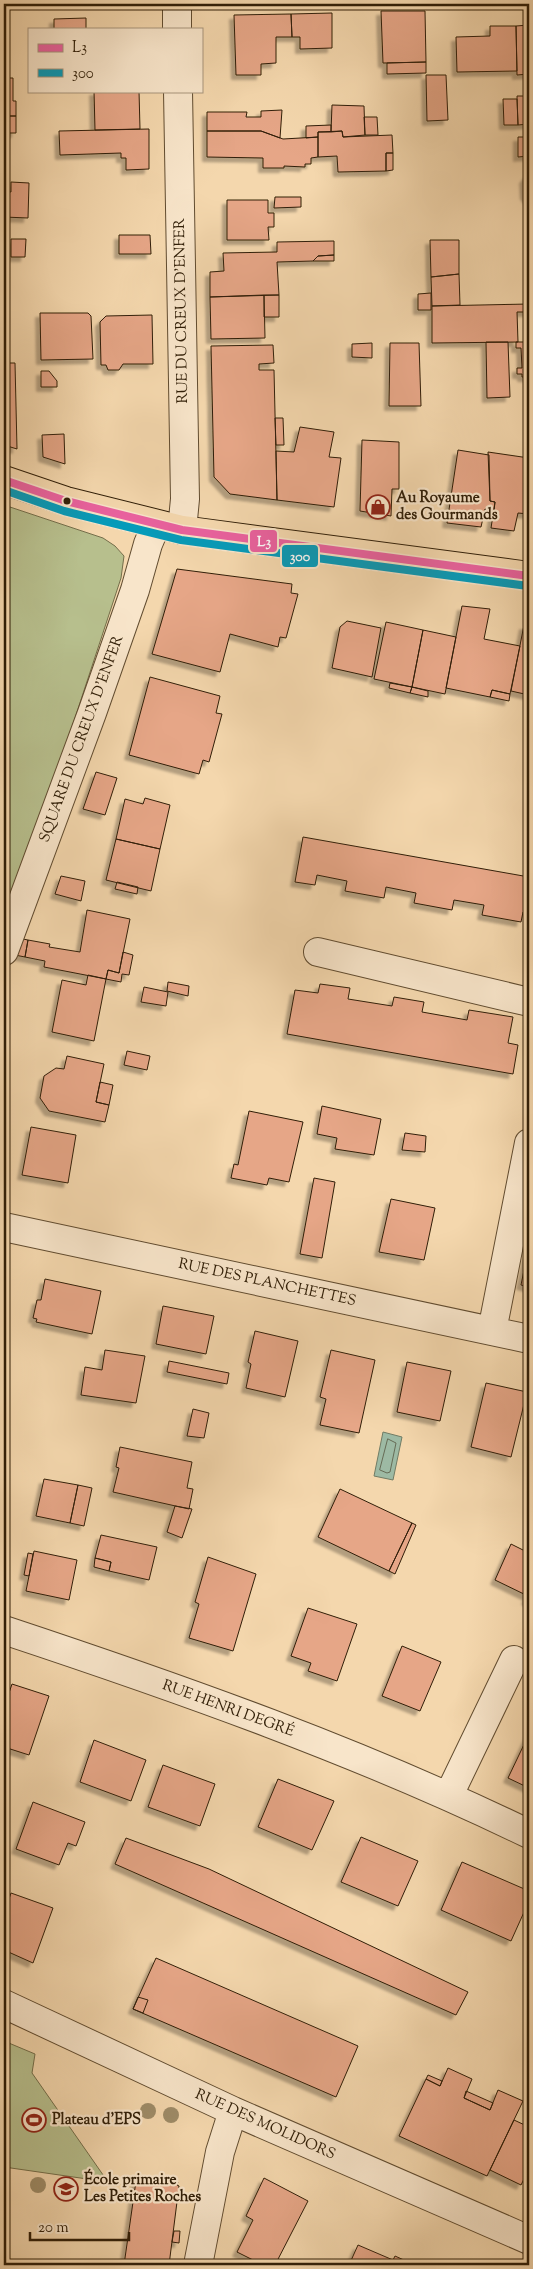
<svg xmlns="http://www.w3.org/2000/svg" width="533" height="2269" viewBox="0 0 533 2269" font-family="'Sorts Mill Goudy',serif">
<defs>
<filter id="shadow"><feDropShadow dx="-4.5" dy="4.5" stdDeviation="1" flood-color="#0004"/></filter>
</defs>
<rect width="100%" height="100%" fill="#f4d7ad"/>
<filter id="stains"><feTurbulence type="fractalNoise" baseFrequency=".004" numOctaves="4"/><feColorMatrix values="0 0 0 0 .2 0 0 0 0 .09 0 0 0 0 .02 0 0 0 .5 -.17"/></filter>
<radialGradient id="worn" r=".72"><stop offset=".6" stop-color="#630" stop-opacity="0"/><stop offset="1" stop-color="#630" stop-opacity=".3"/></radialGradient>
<path fill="#b7bf8d" stroke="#746e4a" d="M4 505 103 538 115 546 124 556 121 578 4 934Z
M4 2041 35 2054 32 2073 108 2182 4 2167Z"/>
<path fill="#9dbaa4" stroke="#717c65" d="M383 1432 402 1437 393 1480 374 1476Z"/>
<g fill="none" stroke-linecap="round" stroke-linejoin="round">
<path stroke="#666c56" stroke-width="1" d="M388 1439 396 1443 390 1472 387 1473 380 1470Z"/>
</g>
<path fill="#e6a687" stroke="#301e07" filter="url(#shadow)" d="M381 11H425L426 62 383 63Z
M332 13V48L300 49V37H292L291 14Z
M291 14 292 37H276V63L261 64V75H236L234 15Z
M86 18V29H54V19Z
M529 25V74L517 75 516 26Z
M490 26H516L517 71 457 72 456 37 490 36Z
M426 62V73L387 74V63Z
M426 75H446L448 120 427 121Z
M4 78H13V101H16V116H6L7 133H4Z
M94 91H139L140 129 95 130Z
M517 96H529V124L518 125Z
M503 99H517L518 125H504Z
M332 105 364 106 365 135 343 137 342 131 331 132Z
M282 110 280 138 261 131H207V112H247L246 117H261V111Z
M6 116H16V133H7Z
M364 117H377L378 135H365Z
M331 125V132H318V137L306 138V126Z
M149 129V169L126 170V158H121V153L60 155 59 131Z
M207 131H261L283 139 318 137V157L311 158V164H305V167L284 166V168H263V158L207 157Z
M342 131 343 137 392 135 393 153H386V171L338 172 337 156 318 157V132Z
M518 137H529V156L518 157Z
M386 153H393V170L386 171Z
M529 173V200L525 195 524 179Z
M11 182 29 183 28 218 4 217V191L11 192Z
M275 197H301V207L274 208Z
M227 200H268V213H274V227H268L269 240H227Z
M119 235H150L151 254H119Z
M11 239H26L25 257H11Z
M430 240H459V274L431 277Z
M334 241V255L318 256 313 261 277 262 279 295 210 297V272L224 271 223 253 277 252V242Z
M334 255V261H313L318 256Z
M459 274 460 305 432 306 431 277Z
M431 293V310H418V294Z
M264 295 265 338 211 339 210 297Z
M264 295H279V317H264Z
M529 304V312H517L518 342 432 343V306Z
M40 313H88L91 316 93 359 41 360Z
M152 315 153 364H123L119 370H108L106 365H101L100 322 106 316Z
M486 342H508L510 397 487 398Z
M516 342H529V377H522V374H517V368H522L521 348H516Z
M372 343V358L352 357V344Z
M390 343H419L421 406H389Z
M273 345 274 363 259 364V370H274L277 500 230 494 214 477 211 346Z
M4 363H15L17 449 4 445Z
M41 371H49L57 381V387H41Z
M275 418H283L284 445H276Z
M300 427 334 432 329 457 341 458 334 507 277 500 276 451 294 452Z
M64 434 65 464 43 457 42 435Z
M362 440 399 442V489H392L391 516 360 511Z
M458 450 489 455 490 501 495 502 494 511 485 509 481 527 447 523Z
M488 452 529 458V514L518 513 514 531 491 528 495 502 490 501Z
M177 569 292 584 291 593 298 594 286 638 280 637 278 647 230 634 220 672 152 654Z
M462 606 490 609 484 639 520 646 510 694 492 690 490 697 446 688Z
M347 621 381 628 372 677 332 668 340 627Z
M386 622 423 630 412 687 374 679Z
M524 625 529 626V695L511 691Z
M423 630 456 637 445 694 412 687Z
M150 677 220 696 216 713 222 714 209 762 203 760 199 774 129 755Z
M390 683 412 687 410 693 389 688Z
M412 687 428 691V697L410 693Z
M492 690 510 694 509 701 490 697Z
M96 772 117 778 105 815 83 809Z
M145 798 170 805 160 849 116 839 125 799 143 804Z
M303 837 529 877V913L523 912 521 922 482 915 484 905 454 900 452 910 414 903 416 893 386 887 384 898 345 891 347 881 317 875 315 885 295 882Z
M116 839 160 849 151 891 106 880Z
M61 876 85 881 81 901 55 894Z
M117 882 138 887 137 894 115 889Z
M87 910 130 919 119 973 108 970 106 979 44 967 45 961 25 957 28 940 50 944 49 947 80 952Z
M18 938 28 940 25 957 15 955Z
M123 952 133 955 129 975 122 974 121 982 106 979 108 970 119 973Z
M88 975 106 979 94 1041 52 1032 62 980 86 985Z
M168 982 189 986 188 996 167 991Z
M320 984 350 988 348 999 392 1006 394 997 424 1002 422 1012 467 1020 469 1010 513 1017 508 1043 518 1045 513 1074 287 1034 295 990 318 993Z
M144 987 168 992 166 1006 141 1002Z
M127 1051 150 1056 147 1070 124 1065Z
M67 1056 104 1064 96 1102 109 1105 105 1122 49 1111 40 1098 44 1076 56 1068 64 1069Z
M100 1082 113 1085 109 1105 96 1102Z
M322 1106 381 1119 374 1155 335 1149 337 1138 317 1134Z
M249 1111 303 1122 289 1182 269 1178 267 1185 231 1178 234 1164 238 1165Z
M31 1127 76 1135 68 1183 22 1175Z
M405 1133 426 1136 425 1152 402 1150Z
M314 1178 335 1182 322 1258 300 1254Z
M391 1199 435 1208 424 1260 379 1252Z
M527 1255H529V1287L521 1285Z
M45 1279 101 1291 92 1334 36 1322 37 1319 33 1318 37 1300H41Z
M163 1306 214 1316 206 1354 156 1344Z
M255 1331 298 1341 285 1397 246 1388 251 1364 248 1362Z
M105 1350 145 1356 136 1403 81 1395 85 1367 102 1370Z
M331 1350 375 1360 359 1433 320 1425 326 1399 320 1397Z
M169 1361 229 1373 227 1384 167 1372Z
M407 1362 451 1371 440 1421 397 1412Z
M486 1383 527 1392 511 1457 471 1447Z
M193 1409 209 1413 204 1438 187 1436Z
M120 1447 192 1462 187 1488 193 1489 189 1509 113 1492 119 1468 116 1467Z
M44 1479 78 1485 70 1523 36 1516Z
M78 1485 92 1488 84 1526 70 1523Z
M340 1489 412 1523 389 1571 318 1537Z
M175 1506 192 1509 182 1538 167 1532Z
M412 1523 416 1525 395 1574 389 1571Z
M101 1535 157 1547 149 1580 109 1571 111 1562 95 1558Z
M511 1544 529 1553V1602L526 1600 528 1596 495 1580Z
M34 1551 77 1560 69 1600 26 1591Z
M28 1553 33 1554 29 1576 24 1575Z
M208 1557 256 1574 233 1651 189 1638 199 1604 195 1602Z
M95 1558 111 1562 109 1571 94 1567Z
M308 1608 357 1624 337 1681 308 1671 311 1663 291 1656Z
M402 1646 441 1662 420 1711 382 1696Z
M12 1684 49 1696 29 1755 4 1747V1708Z
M529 1734V1788L508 1778Z
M94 1740 146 1760 131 1801 80 1782Z
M163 1765 215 1784 200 1826 148 1807Z
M278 1779 334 1801 312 1850 258 1827Z
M33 1802 85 1822 76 1846 68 1843 59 1865 16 1849Z
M361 1837 418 1861 398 1906 341 1882Z
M126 1838 209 1869 468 1992 456 2015 115 1864Z
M462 1862 529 1891V1901L511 1941 441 1910Z
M11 1893 53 1908 33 1963 4 1950V1914Z
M156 1958 358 2046 336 2097 133 2009Z
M138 1997 148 2000 143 2013 133 2009Z
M448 2068 472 2079 464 2098 490 2110 498 2090 523 2101 487 2176 399 2136 426 2079 440 2086Z
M428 2075 442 2081 440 2086 426 2079Z
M466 2091 493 2103 490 2110 464 2098Z
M514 2120 529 2127V2169L521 2185 490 2170Z
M264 2178 308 2201 275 2265H263L237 2252 253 2220 246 2216Z
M136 2181 172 2185 173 2181 178 2182 177 2185 179 2186 169 2265H124Z
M174 2231H180L179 2243 172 2242Z
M358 2245 393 2260 395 2256 415 2265H349Z"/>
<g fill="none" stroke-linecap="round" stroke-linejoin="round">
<g stroke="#614c30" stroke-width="30">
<path id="minor" d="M177 4V29
M178 91 185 499 182 530
M4 951 92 713 135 590 148 544 156 525
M318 952 529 1002
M4 1227 529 1339
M492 1331 529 1143
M4 1630C182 1689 360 1752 529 1834
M449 1795 514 1660
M4 2004 233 2111 529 2240
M198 2265 220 2152 233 2111"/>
</g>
<g stroke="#301e07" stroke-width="30">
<path id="major" d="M4 480 66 501 182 530 529 576"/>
</g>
<use href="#minor" stroke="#f8e5ca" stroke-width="28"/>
<use href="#major" stroke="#f4d7ad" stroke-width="28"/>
<g stroke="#f8e5ca" stroke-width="11">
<path id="bus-1" d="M4 480 66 501 182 530 529 576"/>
</g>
<g stroke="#f8e5ca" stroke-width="11">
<path id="bus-2" d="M4 490 64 511 181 540 528 586"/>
</g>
<use href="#bus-1" stroke="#ea619f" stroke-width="8"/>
<use href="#bus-2" stroke="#059bba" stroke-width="8"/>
</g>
<g fill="#9e8c68">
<circle cx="148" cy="2111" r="8"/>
<circle cx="171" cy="2115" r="8"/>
<circle cx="38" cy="2185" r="8"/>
</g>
<defs>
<g id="shop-ring" transform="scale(1.25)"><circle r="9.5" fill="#f8e5ca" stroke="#8f2418" stroke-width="1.5"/><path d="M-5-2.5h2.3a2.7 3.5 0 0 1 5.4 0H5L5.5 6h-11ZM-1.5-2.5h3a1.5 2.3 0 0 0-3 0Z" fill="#8f2418"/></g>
<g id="stadium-ring" transform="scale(1.25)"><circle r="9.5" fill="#f8e5ca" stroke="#8f2418" stroke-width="1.5"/><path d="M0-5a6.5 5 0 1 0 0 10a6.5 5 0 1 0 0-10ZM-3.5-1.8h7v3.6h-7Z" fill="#8f2418"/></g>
<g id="school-ring" transform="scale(1.25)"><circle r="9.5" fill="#f8e5ca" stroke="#8f2418" stroke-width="1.5"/><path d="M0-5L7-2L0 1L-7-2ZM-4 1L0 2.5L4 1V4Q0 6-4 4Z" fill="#8f2418"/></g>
</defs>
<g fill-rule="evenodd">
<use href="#shop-ring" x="378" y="507"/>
<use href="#stadium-ring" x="34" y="2120"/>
<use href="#school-ring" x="66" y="2189"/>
</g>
<circle fill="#301e07" stroke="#f8e5ca" stroke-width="2" cx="67" cy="501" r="4.5"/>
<g text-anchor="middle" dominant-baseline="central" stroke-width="4.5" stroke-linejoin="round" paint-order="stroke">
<g font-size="15" fill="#301e07" stroke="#f8e5ca">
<text transform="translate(182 311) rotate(-91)">RUE DU CREUX D'ENFER</text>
<text transform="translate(82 739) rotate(-70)">SQUARE DU CREUX D'ENFER</text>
<text transform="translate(267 1283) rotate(12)">RUE DES PLANCHETTES</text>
<text transform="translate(228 1709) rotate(20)">RUE HENRI DEGRÉ</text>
<text transform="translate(265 2125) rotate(24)">RUE DES MOLIDORS</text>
</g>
<g font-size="15" font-weight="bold" fill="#301e07" stroke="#f8e5ca" text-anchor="start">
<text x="396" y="498">Au Royaume<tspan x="396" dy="17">des Gourmands</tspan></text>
<text x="52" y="2120">Plateau d'EPS</text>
<text x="84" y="2180">École primaire<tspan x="84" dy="17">Les Petites Roches</tspan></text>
</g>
</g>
<g stroke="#f8e5ca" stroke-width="2">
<rect x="249" y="529" width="29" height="24" rx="5" fill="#ea619f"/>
<rect x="281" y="544" width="38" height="24" rx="5" fill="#059bba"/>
</g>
<g font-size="14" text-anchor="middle" font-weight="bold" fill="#fff">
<text x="264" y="546">L3</text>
<text x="300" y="561">300</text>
</g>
<rect width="533" height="2269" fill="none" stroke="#f4d7ad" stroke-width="20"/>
<rect x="5" y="5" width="523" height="2259" fill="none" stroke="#301e07" stroke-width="2.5"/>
<rect x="10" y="10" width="513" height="2249" fill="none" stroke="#301e07"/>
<rect x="28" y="28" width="175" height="65" fill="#f8e5ca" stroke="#a8957c"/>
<rect x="38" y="44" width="25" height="8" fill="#ea619f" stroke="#a8957c"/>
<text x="72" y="52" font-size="15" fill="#301e07">L3</text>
<rect x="38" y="69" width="25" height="8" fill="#059bba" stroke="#a8957c"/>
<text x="72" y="78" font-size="15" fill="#301e07">300</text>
<path d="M30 2232v8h99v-8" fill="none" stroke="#301e07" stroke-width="2.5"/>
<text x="38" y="2232" font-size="15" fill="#301e07" stroke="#f8e5ca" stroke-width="4" paint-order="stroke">20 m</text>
<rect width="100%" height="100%" filter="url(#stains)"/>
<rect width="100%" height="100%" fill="url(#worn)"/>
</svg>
